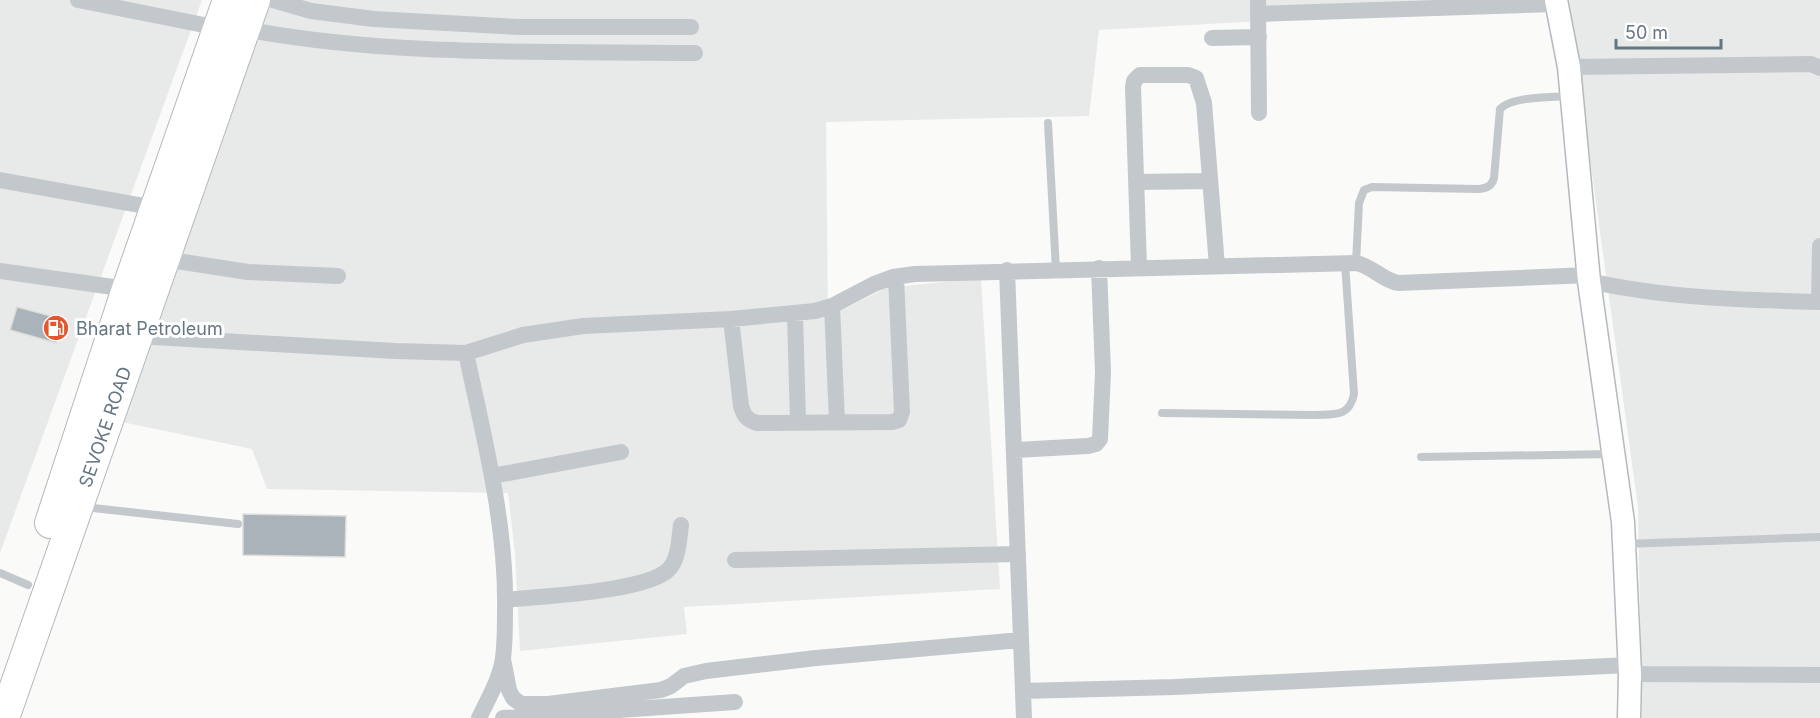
<svg xmlns="http://www.w3.org/2000/svg" width="1820" height="718" viewBox="0 0 1820 718" font-family="Inter,sans-serif">
<rect width="100%" height="100%" fill="#fafaf8"/>
<path fill="#e8e9e9" d="M0 0H202L0 553Z
M252 0H1532L1534 6 1099 30 1089 116 826 122 828 317 886 288 981 278 1000 589 684 607 687 634 520 651 515 554 508 493 267 489 252 449 117 421Z
M1568 0H1820V718H1642L1638 507Z"/>
<path fill="#aab3b9" stroke="#dcdcda" stroke-width="1.5" d="M17 307 62 319 56 343 10 330Z
M243 514 346 516 345 557 243 555Z"/>
<g fill="none" stroke-linecap="round" stroke-linejoin="round">
<g stroke="#b3babf" stroke-width="25">
<path id="secondary" d="M1556 0 1569 67 1589 281 1623 522 1630 674 1629 718"/>
</g>
<g stroke="#b4b9bd" stroke-width="32">
<path id="highway" d="M50 523 127 289 228 0
M4 718 255 0"/>
</g>
<path stroke="#c3c8cc" stroke-width="8" d="M1048 123 1056 270
M1356 263 1359 203 1364 190 1372 187 1479 189C1487 188 1492 186 1494 178L1500 109C1512 96 1554 97 1571 96
M1162 413 1314 415C1334 414 1349 418 1354 394L1345 263
M1421 457 1613 454
M84 507 238 524
M1624 544 1820 537
M0 573 28 585"/>
<path stroke="#c3c8cc" stroke-width="16" d="M78 0 219 28
M273 0 311 11 374 19 519 27H691
M1258 0 1259 113
M1258 14 1557 4
M244 29C393 57 545 51 695 53
M1212 38 1259 37
M1569 67 1811 64 1820 68
M0 180 156 208
M1136 182 1210 181
M164 259 248 272 338 276
M1139 267 1133 87 1134 81 1140 75H1188L1196 78 1204 103 1217 266
M1007 270 1024 718
M0 271 127 289
M1589 281C1665 298 1743 300 1820 302
M1819 302 1820 246
M832 306 837 422
M795 314 798 422
M731 319 741 406C744 416 747 420 757 423L892 422 899 420 902 412 896 277
M137 336 395 351 466 353 523 335 583 326 731 319 815 311 832 306 874 284 893 277 915 274 1356 263C1372 266 1382 280 1398 283L1589 275
M466 353C484 438 507 525 505 612 505 627 505 643 503 658 500 679 488 699 479 718
M1014 450 1088 446 1096 444 1100 439 1103 372 1099 268
M492 476 621 452
M735 560 1018 554
M506 600C540 596 648 592 669 569 679 559 679 538 681 525
M503 659 509 690 513 698 521 704H548L661 690 671 686 684 676 706 671 816 658 1021 640
M1630 674 1820 675
M1023 691 1175 687 1629 665
M503 718 735 702"/>
<use href="#secondary" stroke="#fff" stroke-width="22"/>
<use href="#highway" stroke="#fff" stroke-width="30"/>
</g>
<defs>
<g id="fuel-disc" transform="scale(1.35)"><circle r="9.5" fill="#e4572e" stroke="#fff"/><path d="M-5.5-6h7V0h2V4h1.3V-2.5L3-4.5l.8-.8L6-3V5H2.5V1h-1V6h-7ZM-4.2-4.7v3.2H.2V-4.7Z" fill="#fff"/></g>
</defs>
<g fill-rule="evenodd">
<use href="#fuel-disc" x="56" y="328"/>
</g>
<g text-anchor="middle" dominant-baseline="central" stroke-width="6" stroke-linejoin="round" paint-order="stroke">
<g font-size="18" fill="#657683" stroke="#fff" text-anchor="start">
<text x="76" y="328">Bharat Petroleum</text>
</g>
<g font-size="18" fill="#657683" stroke="#fff">
<text transform="translate(105 427) rotate(-71)">SEVOKE ROAD</text>
</g>
</g>
<path d="M1616 39v9h105v-9" fill="none" stroke="#657683" stroke-width="3"/>
<text x="1625" y="39" font-size="18" fill="#657683" stroke="#ffffff" stroke-width="4.5" paint-order="stroke">50 m</text>
</svg>
